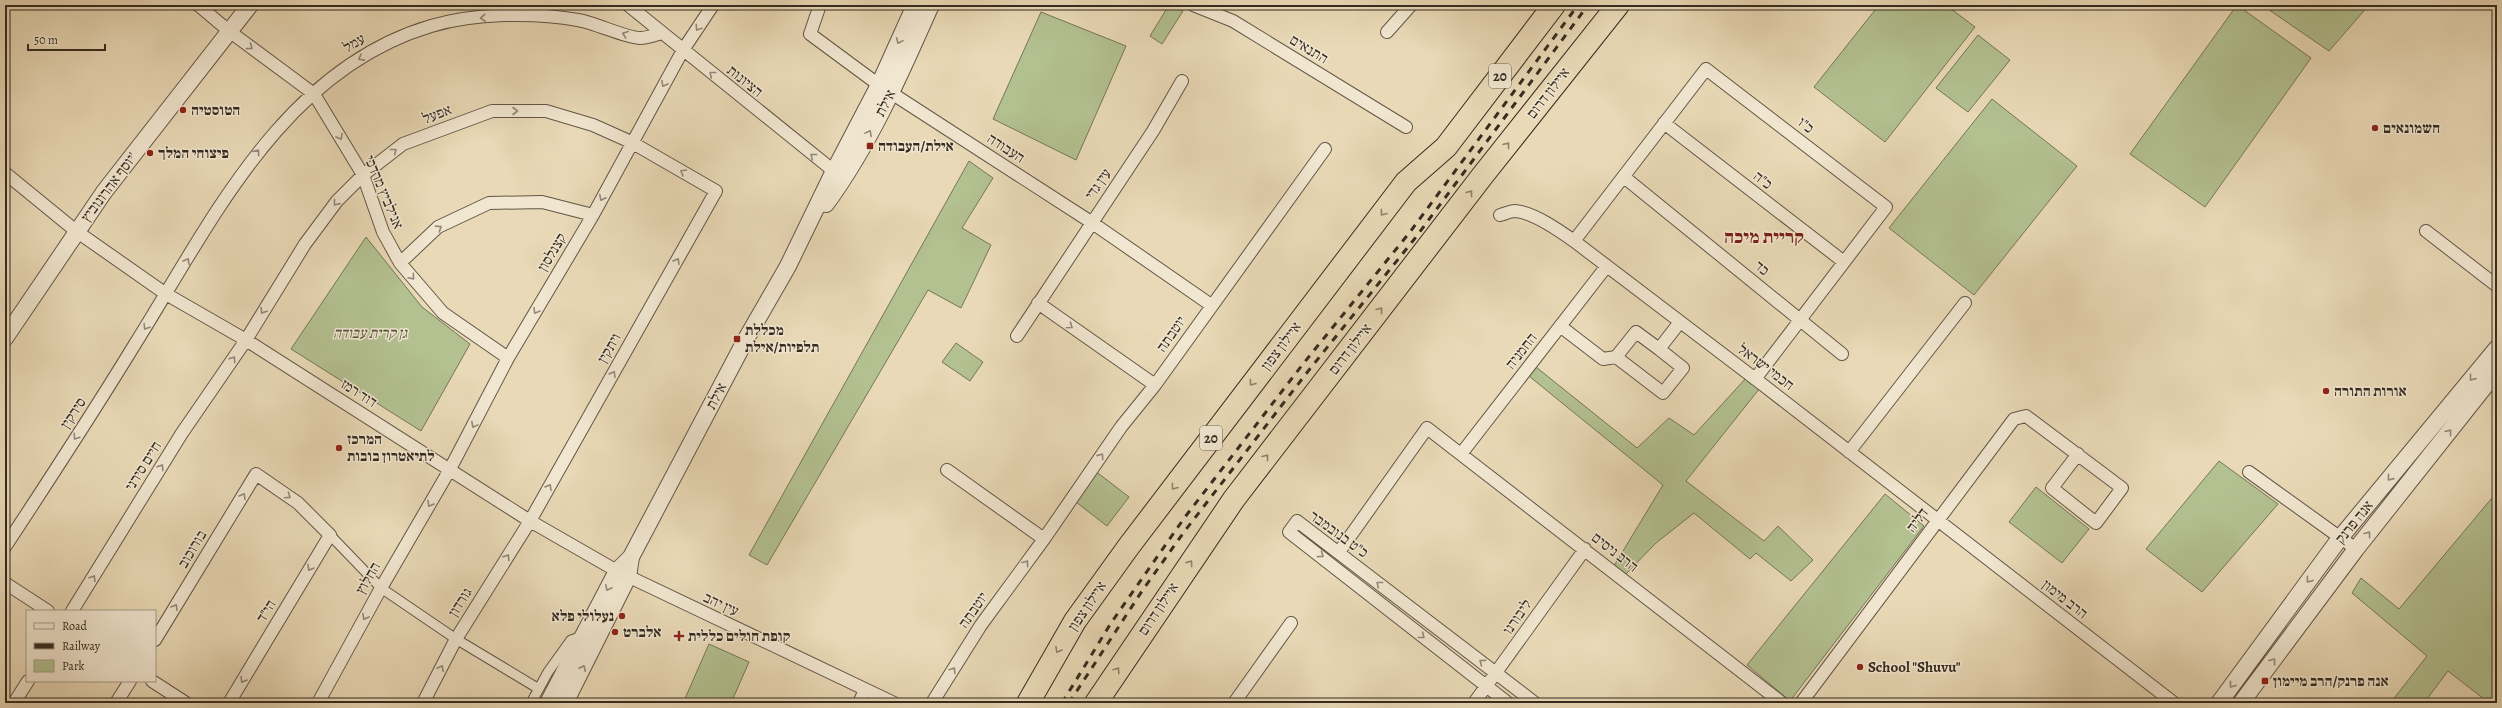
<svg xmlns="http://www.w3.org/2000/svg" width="2502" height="708" viewBox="0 0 2502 708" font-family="Alegreya,'Frank Ruhl Libre',serif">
<rect width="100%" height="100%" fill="#e9d9b6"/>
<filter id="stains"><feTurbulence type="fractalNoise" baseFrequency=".005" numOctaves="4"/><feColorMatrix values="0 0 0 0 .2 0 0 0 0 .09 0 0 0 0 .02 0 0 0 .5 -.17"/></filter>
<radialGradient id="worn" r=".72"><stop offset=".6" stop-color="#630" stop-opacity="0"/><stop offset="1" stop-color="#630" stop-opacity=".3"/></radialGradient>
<path fill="#b3c090" stroke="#747658" d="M1169 5 1183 11 1162 44 1150 36Z
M1879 5H1946L1975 27 1885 142 1814 87Z
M2237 5 2311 58 2205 207 2130 154Z
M2262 5H2369L2329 51Z
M1041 12 1126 46 1076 160 993 119Z
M1978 35 2010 60 1968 112 1936 88Z
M1992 99 2077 166 1974 295 1889 228Z
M969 161 993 178 962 228 991 245 961 308 928 290 767 565 749 555Z
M366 237 422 307 470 344 421 431 291 349Z
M956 343 983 362 970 381 942 362Z
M1531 363 1637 448 1669 418 1694 435 1746 378 1760 388 1686 481 1764 541 1778 526 1813 560 1791 581 1756 553 1750 559 1694 513 1656 543 1622 578 1612 569 1663 485 1524 372Z
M2219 461 2278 504 2202 592 2146 549Z
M1094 470 1129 497 1107 526 1072 499Z
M2036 487 2089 529 2062 563 2009 522Z
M2497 492V703H2489L2448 671 2424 703H2394L2392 701 2427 656 2352 593 2361 578 2399 609Z
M1885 494 1924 526 1790 701 1747 665Z
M709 644 749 662 731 703H683Z"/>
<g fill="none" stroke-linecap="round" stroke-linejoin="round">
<g stroke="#625646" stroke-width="11">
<path id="pedestrian" d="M330 535 381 588 456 639 539 689
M531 703 548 672 571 640 583 636"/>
</g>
<g stroke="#625646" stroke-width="14">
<path id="minor" d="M198 5 229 31 314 94 363 175 383 232 400 263 443 313 508 358
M628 5 840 176
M820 5 810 34 879 85 1091 222 1211 305
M1193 5 1233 21 1406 127
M1387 32 1411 5
M1664 123 1844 262
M5 173 76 231 166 294 246 340 530 521 617 571 894 703
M1624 177 1842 354
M1500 215C1504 214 1510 211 1515 211 1533 212 1560 231 1574 241L1758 381 2174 703
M2426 231 2497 286
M1574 241 1706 69 1886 207 1755 379
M400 263 438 227 489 203 542 202 593 215
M1038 303 1155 385
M1560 326 1603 359 1616 357 1663 393 1683 368 1659 349 1680 322
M1017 336 1153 131 1182 81
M1616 357 1636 332 1659 349
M1849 452 1965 303
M1461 454 1606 267
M947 470 1044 539
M2249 472 2356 549
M5 547C49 480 93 413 135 344 211 223 282 70 431 26 474 13 534 12 578 20 596 23 626 38 640 38 647 38 655 35 662 33
M1339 552 1427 428 1782 703
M5 583 48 611
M72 611 182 433 246 340 305 244 337 201 363 175 403 144 492 111H546L593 125 631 142 716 191 530 521 456 639 423 703
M155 640 256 474 298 503 330 535 229 703
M152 681 186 703
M14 703 28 681
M116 703 130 681
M318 703 381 588 449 471 508 358 593 215 683 50 713 5
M859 703 865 690
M932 703 981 625 1044 539 1121 427 1155 385 1325 149
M1234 703 1291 623
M1474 703 1585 549
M1508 703 1289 532 1297 521 1535 703
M1801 703 2014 419 2026 416 2122 488 2096 523 2052 488 2078 454"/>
</g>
<g stroke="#625646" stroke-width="18">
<path id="tertiary" d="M826 204C870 144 901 73 931 5
M5 338 104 192 250 5
M548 703 617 571 631 557 746 339 788 266 833 173 879 85 915 5
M565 703 628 577 631 557
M2219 703 2340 538 2497 348
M2241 703 2356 549 2497 371"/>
</g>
<g stroke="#352b20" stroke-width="24">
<path id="motorway" d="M1028 703 1075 621 1129 546 1406 182 1446 147 1554 5
M1096 703 1234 499 1483 175 1618 5"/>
</g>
<use href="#pedestrian" stroke="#f1e6d0" stroke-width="9"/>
<use href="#minor" stroke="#f1e6d0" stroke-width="12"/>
<use href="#tertiary" stroke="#f1e6d0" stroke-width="16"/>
<use href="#motorway" stroke="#e9d9b6" stroke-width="22"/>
<path stroke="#352b20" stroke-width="3" stroke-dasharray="7 7" stroke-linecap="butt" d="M1062 703 1111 623 1185 517 1303 364 1410 232 1578 5
M1069 703 1142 591 1184 532 1309 370 1416 237 1588 5"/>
</g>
<defs><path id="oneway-chevron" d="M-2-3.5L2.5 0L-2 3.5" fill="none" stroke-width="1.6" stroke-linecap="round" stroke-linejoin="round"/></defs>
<g stroke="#938878">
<use href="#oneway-chevron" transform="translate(483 18) rotate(176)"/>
<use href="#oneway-chevron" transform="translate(698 28) rotate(124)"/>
<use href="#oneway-chevron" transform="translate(625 34) rotate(-160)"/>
<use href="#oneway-chevron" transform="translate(899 41) rotate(114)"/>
<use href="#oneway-chevron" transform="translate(250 47) rotate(36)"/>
<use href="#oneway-chevron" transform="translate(361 58) rotate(151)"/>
<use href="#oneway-chevron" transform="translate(712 74) rotate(-141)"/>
<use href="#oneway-chevron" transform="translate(664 84) rotate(119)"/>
<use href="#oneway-chevron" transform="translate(515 111)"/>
<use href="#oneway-chevron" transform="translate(869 133) rotate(-62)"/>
<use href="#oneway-chevron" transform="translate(340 137) rotate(59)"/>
<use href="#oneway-chevron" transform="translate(394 151) rotate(-38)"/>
<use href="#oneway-chevron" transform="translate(257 152) rotate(-54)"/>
<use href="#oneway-chevron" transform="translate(813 156) rotate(-141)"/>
<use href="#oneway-chevron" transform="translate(683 172) rotate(-150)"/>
<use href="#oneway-chevron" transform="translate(602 198) rotate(117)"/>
<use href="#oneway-chevron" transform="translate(336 203) rotate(129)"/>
<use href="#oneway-chevron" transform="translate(439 228) rotate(-33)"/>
<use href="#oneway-chevron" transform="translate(187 261) rotate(-59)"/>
<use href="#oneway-chevron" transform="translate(677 261) rotate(-60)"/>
<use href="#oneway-chevron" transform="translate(412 277) rotate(49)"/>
<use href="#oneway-chevron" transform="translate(263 311) rotate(122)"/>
<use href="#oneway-chevron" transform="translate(536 311) rotate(121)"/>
<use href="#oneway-chevron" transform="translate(1070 326) rotate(35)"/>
<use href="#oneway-chevron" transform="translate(146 327) rotate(122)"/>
<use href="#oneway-chevron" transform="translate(233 359) rotate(-56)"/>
<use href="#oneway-chevron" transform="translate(613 374) rotate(-60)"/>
<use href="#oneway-chevron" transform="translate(2472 378) rotate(129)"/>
<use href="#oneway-chevron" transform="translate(474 425) rotate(118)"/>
<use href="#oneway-chevron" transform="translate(2449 432) rotate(-52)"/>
<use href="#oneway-chevron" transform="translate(76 437) rotate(123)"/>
<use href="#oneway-chevron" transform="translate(1101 456) rotate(-55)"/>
<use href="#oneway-chevron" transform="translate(161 467) rotate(-58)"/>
<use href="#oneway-chevron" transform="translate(2390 478) rotate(129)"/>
<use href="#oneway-chevron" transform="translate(549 487) rotate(-60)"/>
<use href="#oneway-chevron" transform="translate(243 496) rotate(-59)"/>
<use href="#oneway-chevron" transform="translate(288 496) rotate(34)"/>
<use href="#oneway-chevron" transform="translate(430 504) rotate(120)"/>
<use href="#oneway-chevron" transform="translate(2368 534) rotate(-52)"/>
<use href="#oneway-chevron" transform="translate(1321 555) rotate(37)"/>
<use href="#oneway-chevron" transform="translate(507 557) rotate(-58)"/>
<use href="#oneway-chevron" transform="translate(1026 563) rotate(-53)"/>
<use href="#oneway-chevron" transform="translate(310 568) rotate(121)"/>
<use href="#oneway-chevron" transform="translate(93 578) rotate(-58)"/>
<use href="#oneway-chevron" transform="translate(2309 580) rotate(126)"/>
<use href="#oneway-chevron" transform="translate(1379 584) rotate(-141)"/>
<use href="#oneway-chevron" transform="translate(608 588) rotate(116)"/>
<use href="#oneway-chevron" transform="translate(175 607) rotate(-59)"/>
<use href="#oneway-chevron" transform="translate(365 617) rotate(119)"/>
<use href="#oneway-chevron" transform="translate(1422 636) rotate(39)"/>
<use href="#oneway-chevron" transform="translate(2273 661) rotate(-53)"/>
<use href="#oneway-chevron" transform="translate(1482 662) rotate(-143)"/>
<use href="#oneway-chevron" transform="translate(441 668) rotate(-63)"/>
<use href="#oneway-chevron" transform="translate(583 668) rotate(-64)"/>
<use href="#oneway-chevron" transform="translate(953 670) rotate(-58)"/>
<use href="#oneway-chevron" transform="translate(243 680) rotate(121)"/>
<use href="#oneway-chevron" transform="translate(2232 685) rotate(126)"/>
</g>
<g stroke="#8f826b">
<use href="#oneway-chevron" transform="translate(1507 145) rotate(-52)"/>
<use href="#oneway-chevron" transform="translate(1470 193) rotate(-52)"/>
<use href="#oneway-chevron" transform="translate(1383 213) rotate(127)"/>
<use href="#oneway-chevron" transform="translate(1380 310) rotate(-52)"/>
<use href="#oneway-chevron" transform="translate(1252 383) rotate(127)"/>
<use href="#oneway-chevron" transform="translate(1266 457) rotate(-52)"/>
<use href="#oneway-chevron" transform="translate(1174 487) rotate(127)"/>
<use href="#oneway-chevron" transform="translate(1190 563) rotate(-55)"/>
<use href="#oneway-chevron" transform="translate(1058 650) rotate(120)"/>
<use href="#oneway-chevron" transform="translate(1117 670) rotate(-57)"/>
</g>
<g fill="#8f2418" stroke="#f1e6d0" stroke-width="1.5">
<circle cx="183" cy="110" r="4"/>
<circle cx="2375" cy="128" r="4"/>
<rect x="866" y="142" width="8" height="8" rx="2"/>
<circle cx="150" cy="153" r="4"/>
<rect x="733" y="335" width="8" height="8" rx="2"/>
<circle cx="2326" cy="391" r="4"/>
<circle cx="339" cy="448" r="4"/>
<circle cx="622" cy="616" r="4"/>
<circle cx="615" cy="632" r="4"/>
<path d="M677 630h4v4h4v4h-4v4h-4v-4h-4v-4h4z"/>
<circle cx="1860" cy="667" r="4"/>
<rect x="2261" y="677" width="8" height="8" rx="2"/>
</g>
<g text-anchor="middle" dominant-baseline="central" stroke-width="3" stroke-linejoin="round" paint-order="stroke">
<g fill="#f1e6d0" stroke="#6d6355" stroke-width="1">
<rect x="1489" y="64" width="22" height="24" rx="3"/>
<rect x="1200" y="426" width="22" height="24" rx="3"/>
</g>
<g font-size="14" font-weight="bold" fill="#352b20">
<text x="1500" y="76">20</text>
<text x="1211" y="438">20</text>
</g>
<g font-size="15" fill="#352b20" stroke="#f1e6d0">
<text transform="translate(354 43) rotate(-30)">עמל</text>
<text transform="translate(1309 49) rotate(31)">התנאים</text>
<text transform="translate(745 81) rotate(39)">הציונות</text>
<text transform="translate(1548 93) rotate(-52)">איילון דרום</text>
<text transform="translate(885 103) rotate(-63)">אילת</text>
<text transform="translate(437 114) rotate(-21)">אפעל</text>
<text transform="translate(1806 125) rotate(38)">כ"ו</text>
<text transform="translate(1006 148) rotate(33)">העבודה</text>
<text transform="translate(1763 180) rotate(38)">כ"ה</text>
<text transform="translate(1098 184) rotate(-55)">עין גדי</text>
<text transform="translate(109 187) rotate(-53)">יוסף אהרונוביץ'</text>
<text transform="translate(384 192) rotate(67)">אנילביץ מרדכי</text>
<text transform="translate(552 252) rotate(-59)">קצנלסון</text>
<text transform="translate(1762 268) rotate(39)">כד</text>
<text transform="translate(1171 334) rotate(-55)">יוטבתה</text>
<text transform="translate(1281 346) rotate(-53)">איילון צפון</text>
<text transform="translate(609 348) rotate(-60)">ויתקין</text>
<text transform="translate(1350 349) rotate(-52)">איילון דרום</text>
<text transform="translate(1521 351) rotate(-52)">החמניה</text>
<text transform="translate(1766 367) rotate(37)">חכמי ישראל</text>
<text transform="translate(359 393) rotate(33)">דוד רמז</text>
<text transform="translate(716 396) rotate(-62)">אילת</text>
<text transform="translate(73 413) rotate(-57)">סירקין</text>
<text transform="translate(143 466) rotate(-58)">חיים סירני</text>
<text transform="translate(1917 520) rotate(-53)">דליה</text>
<text transform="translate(2354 522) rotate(-51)">אנה פרנק</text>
<text transform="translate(1339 534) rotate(36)">כ"ט בנובמבר</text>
<text transform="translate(192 549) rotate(-59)">בורוכוב</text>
<text transform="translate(1615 552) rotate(38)">הרב ניסים</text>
<text transform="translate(368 578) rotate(-60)">החלוץ</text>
<text transform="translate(2065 599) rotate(38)">הרב מימון</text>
<text transform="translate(460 602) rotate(-58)">גורדון</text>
<text transform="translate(721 604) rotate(25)">עין יהב</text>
<text transform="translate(1087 606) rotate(-56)">איילון צפון</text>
<text transform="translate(1158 609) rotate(-56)">איילון דרום</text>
<text transform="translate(973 610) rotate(-55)">יוטבתה</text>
<text transform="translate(266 611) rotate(-59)">הי"ד</text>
<text transform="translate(1517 617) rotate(-55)">ליבורנו</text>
</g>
<g font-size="15" font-weight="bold" fill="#352b20" stroke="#f1e6d0" text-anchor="start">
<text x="191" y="110">הטוסטיה</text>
<text x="2383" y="128">חשמונאים</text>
<text x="878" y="146">אילת/העבודה</text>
<text x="158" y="153">פיצוחי המלך</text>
<text x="745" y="330">מכללת<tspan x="745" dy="17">תלפיות/אילת</tspan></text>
<text x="2334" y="391">אורות התורה</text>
<text x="347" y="439">המרכז<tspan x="347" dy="17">לתיאטרון בובות</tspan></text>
<text x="614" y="616" text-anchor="end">נעלולי פלא</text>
<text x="623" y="632">אלברט</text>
<text x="688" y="636">קופת חולים כללית</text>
<text x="1868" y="667">School "Shuvu"</text>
<text x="2273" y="681">אנה פרנק/הרב מיימון</text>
</g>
<g font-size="15" font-style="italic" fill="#54503c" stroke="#f1e6d0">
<text x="370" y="333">גן קרית עבודה</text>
</g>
<g font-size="19" font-weight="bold" fill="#7a1f14" stroke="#f1e6d0">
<text x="1764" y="237">קריית מיכה</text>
</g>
</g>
<rect width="2502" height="708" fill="none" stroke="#e9d9b6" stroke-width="20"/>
<rect x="6" y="6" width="2490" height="696" fill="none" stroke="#352b20" stroke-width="2"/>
<rect x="10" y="10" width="2482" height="688" fill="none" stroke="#352b20"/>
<rect x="26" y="610" width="130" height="72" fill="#f1e6d0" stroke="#a69b8a"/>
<rect x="34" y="623" width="20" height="6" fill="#f1e6d0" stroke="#a69b8a"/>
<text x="62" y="630" font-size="12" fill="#352b20">Road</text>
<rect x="34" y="643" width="20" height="6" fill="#352b20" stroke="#a69b8a"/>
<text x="62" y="650" font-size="12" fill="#352b20">Railway</text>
<rect x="34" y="660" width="20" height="12" fill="#b3c090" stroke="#a69b8a"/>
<text x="62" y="670" font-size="12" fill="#352b20">Park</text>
<path d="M28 44v6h77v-6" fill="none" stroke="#352b20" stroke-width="2"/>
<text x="34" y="44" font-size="12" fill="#352b20" stroke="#f1e6d0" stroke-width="3" paint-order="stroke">50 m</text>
<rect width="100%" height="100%" filter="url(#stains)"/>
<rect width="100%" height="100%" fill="url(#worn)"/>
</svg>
